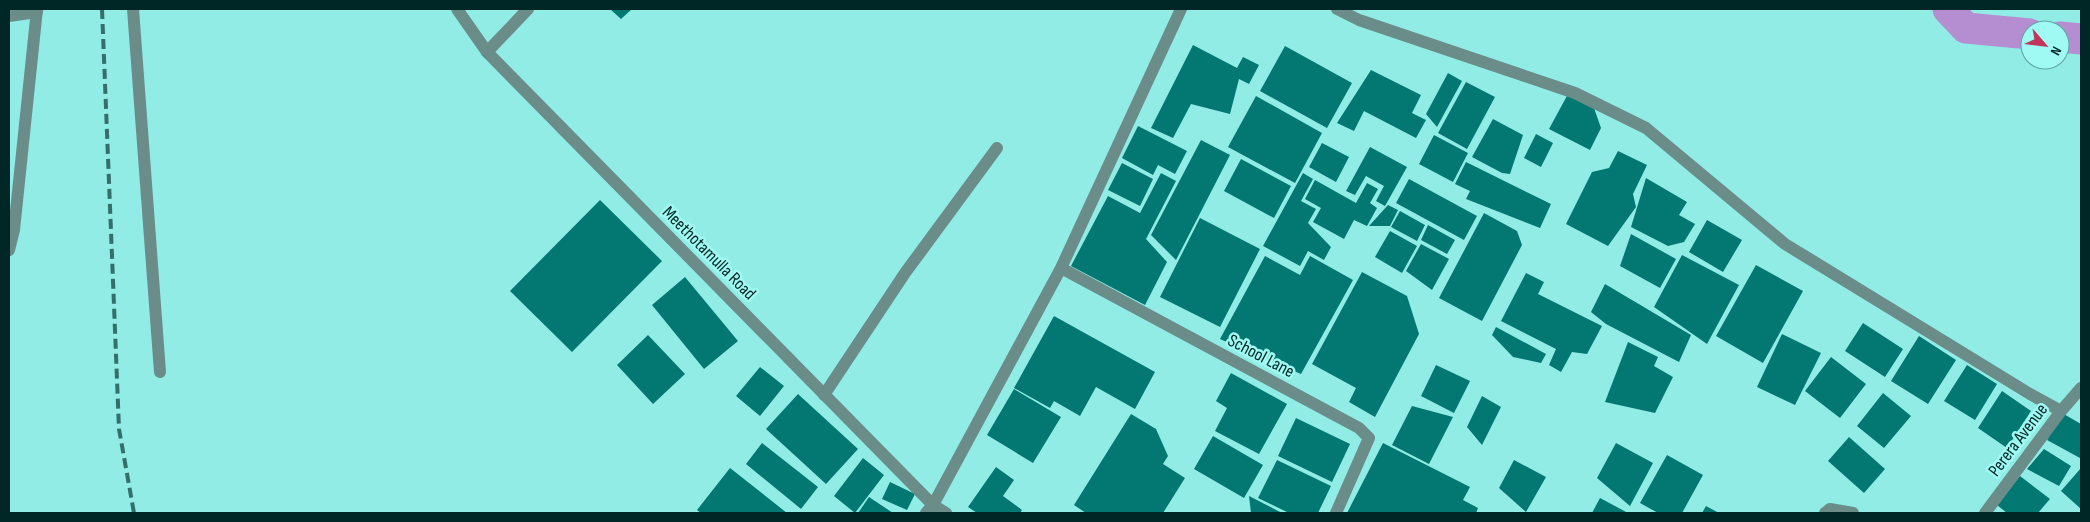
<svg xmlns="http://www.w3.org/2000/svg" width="2090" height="522" viewBox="0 0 2090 522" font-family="'Sofia Sans Condensed',sans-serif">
<rect width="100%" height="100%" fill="#91ece6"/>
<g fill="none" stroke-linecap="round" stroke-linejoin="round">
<path stroke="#b58ed2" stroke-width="31" d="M1948 9 1966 28 2030 34
M2060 37 2081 39"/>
</g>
<path fill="#037772" d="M610 9H632L621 19Z
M1193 45 1237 68 1243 57 1259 65 1249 84 1239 79 1230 114 1191 104 1173 138 1151 128Z
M1285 46 1352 83 1327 128 1260 91Z
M1371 70 1421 95 1412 113 1426 120 1416 138 1364 111 1354 131 1337 123Z
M1448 73 1462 81 1437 127 1426 114Z
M1466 82 1495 97 1467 149 1438 133Z
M1568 94 1594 108 1601 128 1590 150 1549 129Z
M1256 96 1322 133 1295 183 1228 147Z
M1493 119 1523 135 1510 174 1502 173 1472 157Z
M1138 126 1187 151 1175 174 1158 165 1153 175 1122 158Z
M1536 134 1553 143 1541 167 1524 158Z
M1434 135 1468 153 1453 182 1419 164Z
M1201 140 1230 155 1176 260 1151 235Z
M1322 143 1349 157 1336 182 1309 167Z
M1370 147 1407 167 1385 206 1376 201 1384 186 1366 176 1355 195 1346 191Z
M1618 151 1647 165 1633 194 1636 207 1608 246 1566 224 1592 172 1609 168Z
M1241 159 1291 186 1274 218 1224 191Z
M1466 162 1551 204 1540 228 1466 199 1470 191 1455 184Z
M1122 163 1153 179 1140 206 1108 190Z
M1161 173 1176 181 1146 239 1167 262 1145 305 1071 266 1108 196 1140 213Z
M1303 173 1313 179 1301 201 1316 209 1308 223 1331 247 1324 260 1308 251 1300 266 1263 246Z
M1646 178 1687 202 1679 215 1695 224 1684 242 1668 246 1631 227Z
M1409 179 1477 216 1464 240 1396 203Z
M1315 180 1356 203 1367 183 1378 189 1370 203 1377 208 1367 226 1354 220 1344 239 1313 222 1321 208 1305 199Z
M600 200 662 261 572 352 510 291Z
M1388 205 1398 210 1390 226H1369Z
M1400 211 1425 225 1417 241 1391 227Z
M1484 213 1517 231 1522 245 1482 321 1439 298Z
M1200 218 1260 249 1220 327 1160 297Z
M1707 220 1742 240 1723 272 1689 252Z
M1428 225 1455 240 1447 254 1421 240Z
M1390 231 1417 246 1402 273 1375 257Z
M1631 234 1676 259 1660 288 1620 266Z
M1421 244 1449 259 1432 290 1406 271Z
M1682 255 1739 285 1707 344 1654 307Z
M1265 256 1300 275 1310 256 1353 280 1301 374 1220 339Z
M1756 265 1803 291 1763 363 1716 336Z
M1362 272 1407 296 1419 334 1375 417 1349 402 1356 388 1312 364Z
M1526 273 1544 282 1538 294 1602 326 1587 354 1572 352 1561 372 1549 365 1556 349 1501 321Z
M685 277 738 341 704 369 652 305Z
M1605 284 1691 335 1679 362 1606 324 1591 312Z
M1054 316 1155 372 1135 409 1096 387 1080 416 1054 401 1050 408 1014 388Z
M1863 323 1903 349 1885 377 1845 351Z
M1496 327 1546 354 1541 363 1513 357 1492 335Z
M1782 334 1821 353 1795 405 1757 387Z
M648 335 685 374 653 404 617 365Z
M1919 336 1956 360 1928 404 1891 381Z
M1628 342 1658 357 1654 366 1673 377 1655 413 1605 402Z
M1831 357 1866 384 1840 418 1805 391Z
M1436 365 1470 381 1454 413 1421 396Z
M1967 365 1997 384 1975 420 1944 401Z
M760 367 784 386 760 416 736 396Z
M1231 373 1287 404 1259 454 1215 431 1227 408 1216 401Z
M1014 389 1061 417 1033 463 987 435Z
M2002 391 2031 411 2007 448 1978 428Z
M1883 393 1911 416 1884 448 1857 426Z
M798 394 858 449 826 484 766 429Z
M1482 396 1501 407 1482 445 1467 427Z
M1412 406 1453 417 1429 464 1392 445Z
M2062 413 2081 424 2080 458 2047 440Z
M1131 414 1156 429 1168 456 1163 464 1185 478 1163 513H1086L1074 505Z
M1296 418 1350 444 1332 482 1278 456Z
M1213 436 1263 465 1244 498 1194 469Z
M1849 437 1885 469 1864 493 1828 461Z
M762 443 818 487 801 509 746 464Z
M1383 443 1470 487 1463 500 1478 508 1476 513H1347Z
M1616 443 1653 463 1630 506 1597 478Z
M2044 449 2071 466 2059 486 2027 469Z
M1667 455 1703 475 1682 513H1658L1640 503Z
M863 458 884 475 855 513 834 496Z
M1277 460 1331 486 1318 513H1289L1258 498Z
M1514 460 1546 477 1526 512 1499 488Z
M996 467 1014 480 1003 496 1022 510 1020 513H977L968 507Z
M730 468 787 513H701L697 510Z
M2081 468V509L2061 491Z
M2020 476 2050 499 2038 513H2007L1997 505Z
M890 482 915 494 907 510 882 499Z
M1249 496 1282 513H1251Z
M869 497 893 513H858Z
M1600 498 1628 513H1592Z
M1706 506 1719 513H1702Z"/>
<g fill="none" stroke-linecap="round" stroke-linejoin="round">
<path stroke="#6a8d8a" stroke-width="12" d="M133 9 160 372
M1337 9 1359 20 1575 93 1646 128 1785 244 2030 394 2061 411
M9 16 37 12
M487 52 528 9
M1061 268 1359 428 1369 438 1336 513
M824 395 905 273 997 148
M926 513 933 505 1061 268 1181 9
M1825 513 1830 509 1853 513
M1985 513 2061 411 2081 388"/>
<path stroke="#6a8d8a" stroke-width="12" d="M457 9 487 52 933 505 946 513
M9 250 14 230 37 9"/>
<path stroke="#356e6b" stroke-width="4" stroke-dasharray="10 5" stroke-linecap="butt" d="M102 9 119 429 134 513"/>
</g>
<g text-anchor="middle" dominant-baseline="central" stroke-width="5" stroke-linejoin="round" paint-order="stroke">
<g font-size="18" fill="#002625" stroke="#9efaf3">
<text transform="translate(709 253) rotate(45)">Meethotamulla Road</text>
<text transform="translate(1261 356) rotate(28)">School Lane</text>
<text transform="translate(2018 440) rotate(-53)">Perera Avenue</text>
</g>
</g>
<rect width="2090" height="522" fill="none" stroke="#002625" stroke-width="20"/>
<g transform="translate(2045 45) rotate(118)"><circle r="24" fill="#9efaf3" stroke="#5fa5a1"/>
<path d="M0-4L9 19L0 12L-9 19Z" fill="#c3345a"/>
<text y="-8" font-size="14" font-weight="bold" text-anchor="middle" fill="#002625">N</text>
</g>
</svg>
